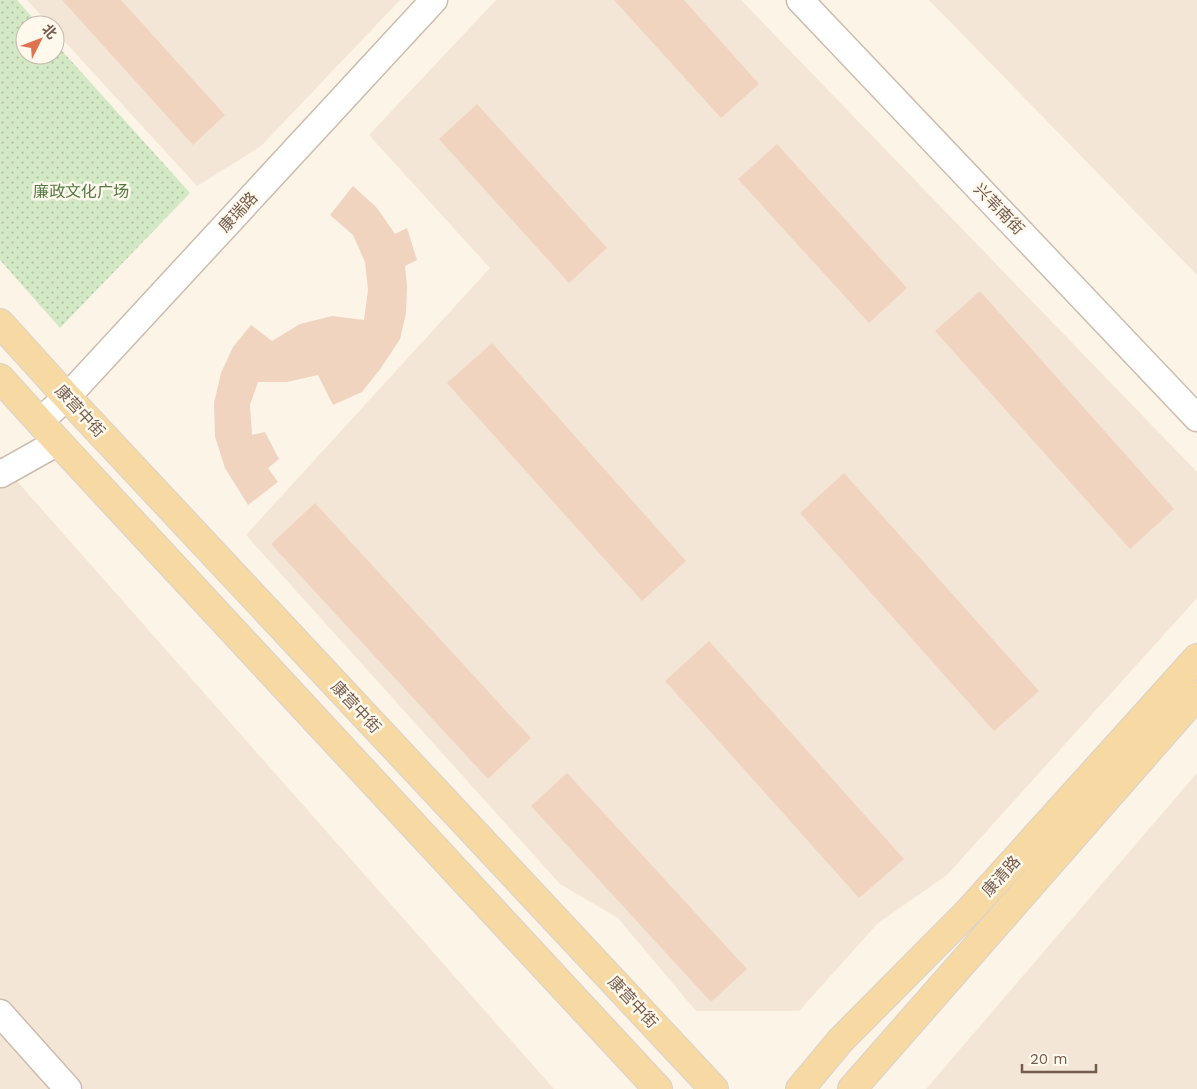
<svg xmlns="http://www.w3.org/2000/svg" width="1197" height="1089" viewBox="0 0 1197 1089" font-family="'Work Sans','Noto Sans SC',sans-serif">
<defs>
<pattern id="park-dots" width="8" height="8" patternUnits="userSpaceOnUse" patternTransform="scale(1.25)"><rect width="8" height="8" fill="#d3e9c6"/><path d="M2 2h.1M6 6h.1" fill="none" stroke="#b0c0a3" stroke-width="1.8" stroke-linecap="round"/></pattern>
</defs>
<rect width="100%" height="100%" fill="#fbf4e7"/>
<path fill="#f3e6d6" d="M27 0H400L261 146 197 186 55 31V25H50Z
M496 0H741L1197 472V598L947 875 878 923 799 1011H696L618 918 560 884 246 535 490 268 369 135Z
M929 0H1197V275Z
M0 462 554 1089H0Z
M1197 773V1089H926Z"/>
<path fill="url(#park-dots)" d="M0 0H17L39 25H25V55H55V43L190 193 60 328 0 260Z"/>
<path fill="#f0d4c0" d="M62 0H121L225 115 193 145Z
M614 0H684L759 84 721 118Z
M477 104 607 248 569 283 439 139Z
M777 144 907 288 869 323 738 179Z
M353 186 377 208 395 234 407 228 417 260 405 266 407 286 406 313 400 339 381 368 362 392 333 405 318 375 287 382H258L250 405 252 435 265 432 279 459 268 468 278 482 248 505 225 468 215 437 214 403 221 373 233 347 251 325 272 341 300 324 332 316 364 320 368 290 365 262 353 235 330 215Z
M980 291 1174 509 1130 549 935 331Z
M492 343 686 561 642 601 447 383Z
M844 473 1039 691 994 731 800 513Z
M315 503 531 738 488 779 271 544Z
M709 641 904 859 859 898 665 681Z
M567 773 747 969 711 1002 531 806Z"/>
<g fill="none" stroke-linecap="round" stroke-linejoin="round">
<g stroke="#cdbcad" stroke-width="29">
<path id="minor" d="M800 0 1197 418
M40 421 67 397 434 0
M0 472 1 474 58 442
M0 1013 68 1089"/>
</g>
<g stroke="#d8d1cd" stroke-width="30">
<path id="major" d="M0 323 67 397 714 1089
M0 378 58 442 658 1089
M800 1089 840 1041 968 912 1197 658
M852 1089 1197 695"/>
</g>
<use href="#minor" stroke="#fff" stroke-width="26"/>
<use href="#major" stroke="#f7d9a3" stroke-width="28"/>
</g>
<g text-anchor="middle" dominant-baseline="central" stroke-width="5" stroke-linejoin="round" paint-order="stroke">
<g font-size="16" fill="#547944" stroke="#fef8ed">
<text x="81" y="191">廉政文化广场</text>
</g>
<g font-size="16" fill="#745b4c" stroke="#fef8ed">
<text transform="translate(999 209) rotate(46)">兴苇南街</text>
<text transform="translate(238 212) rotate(-47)">康瑞路</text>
<text transform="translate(80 411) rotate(47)">康营中街</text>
<text transform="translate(356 707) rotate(47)">康营中街</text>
<text transform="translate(1001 876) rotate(-48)">康清路</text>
<text transform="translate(633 1002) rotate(47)">康营中街</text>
</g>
</g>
<g transform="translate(40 40) rotate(48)"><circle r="24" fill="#fef8ed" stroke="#c7b9ad"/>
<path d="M0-4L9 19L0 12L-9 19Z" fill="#e07452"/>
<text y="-8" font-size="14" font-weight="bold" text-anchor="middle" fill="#745b4c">北</text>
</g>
<path d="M1022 1064v8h74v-8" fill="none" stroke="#745b4c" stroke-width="2.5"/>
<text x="1030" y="1064" font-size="15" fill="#745b4c" stroke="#fef8ed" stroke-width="4" paint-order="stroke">20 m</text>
</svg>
